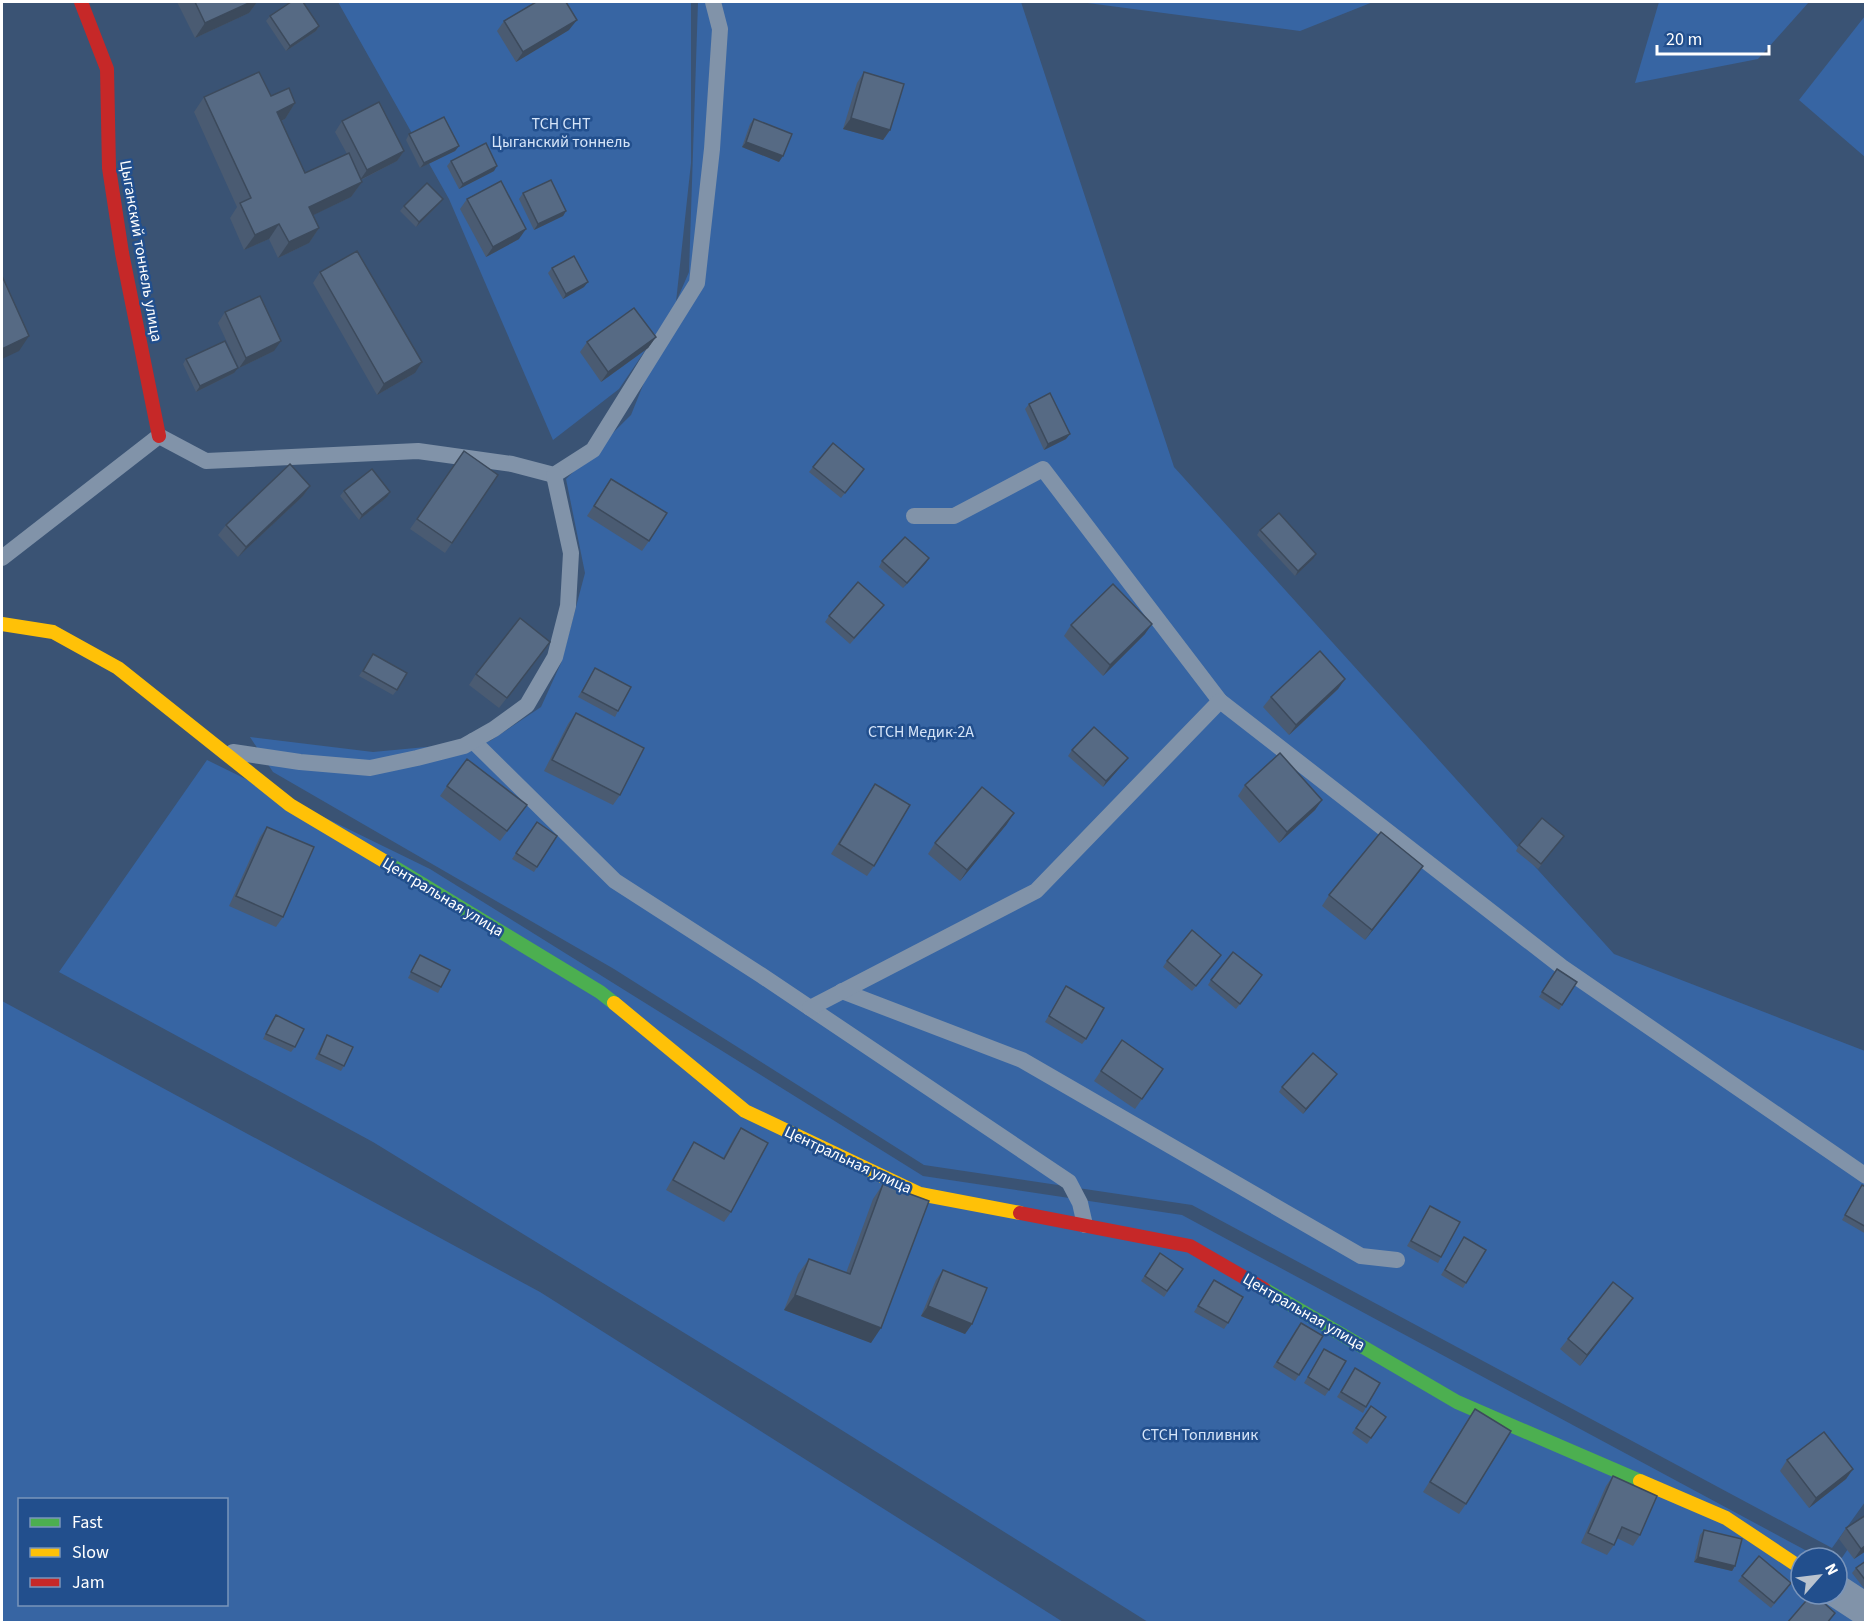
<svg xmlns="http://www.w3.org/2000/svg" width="1867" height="1624" font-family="'Source Sans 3',sans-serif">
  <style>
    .green { fill: #3765a3; fill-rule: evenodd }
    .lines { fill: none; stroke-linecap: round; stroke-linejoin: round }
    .lane { stroke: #8193a9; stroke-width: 16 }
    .street { stroke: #8193a9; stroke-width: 33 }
    .fast { stroke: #4caf50; stroke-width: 14 }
    .slow { stroke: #ffc107; stroke-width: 14 }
    .jam { stroke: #c62828; stroke-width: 14 }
    .wall { fill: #4a5b72 }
    .shaded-wall { fill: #3c4a5c }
    .building { fill: #566a84; stroke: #3c4a5c; stroke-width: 1.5 }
    .labels { text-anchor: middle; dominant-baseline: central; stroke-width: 5; stroke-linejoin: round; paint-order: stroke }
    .park-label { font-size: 16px; fill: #d6e5f9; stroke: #224f8d }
    .street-label { font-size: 16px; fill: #fff; stroke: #224f8d }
  </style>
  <rect width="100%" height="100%" fill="#3a5374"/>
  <g class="green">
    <polygon points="338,2 691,2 691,163 676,302 689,272 698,2 1021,2 1174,467 1614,954 1865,1051 1865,1502 1832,1548 1192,1205 924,1165 614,969 273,772 250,737 373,752 490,741 541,707 561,663 585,573 566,479 631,415 674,308 619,389 553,440 449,199"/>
    <polygon points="1080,2 1373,2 1300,31"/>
    <polygon points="1659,2 1809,2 1758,59 1635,83"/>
    <polygon points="1865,16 1865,157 1799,100"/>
    <polygon points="207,760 430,869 923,1176 1182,1215 1820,1558 1801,1558 1801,1594 1837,1594 1837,1565 1865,1524 1865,1622 1148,1622 792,1399 373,1142 59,972"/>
    <path d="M2,1001L540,1292L1063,1622H2ZM20,1500H226V1604H20Z"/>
  </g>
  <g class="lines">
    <g class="lane">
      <polyline points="914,516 954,516 1043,469 1220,701"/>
      <polyline points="2,558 159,436 206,461 418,451 512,464 554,475 593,450 697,283 712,149 720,29 713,2"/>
      <polyline points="473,741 615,881 761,975 1069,1182 1080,1203 1085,1225"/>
      <polyline points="233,752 300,762 370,768 417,758 464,746 494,729 527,705 555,657 568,606 571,553 554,475"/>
      <polyline points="842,991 1022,1060 1361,1256 1397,1260"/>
      <polyline points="810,1008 1036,891 1220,701 1562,967 1866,1176"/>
    </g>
    <polyline class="street" points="1837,1591 1866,1610"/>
    <g class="fast">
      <polyline points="389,864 600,992 614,1003"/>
      <polyline points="1264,1289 1457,1402 1640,1481"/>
    </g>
    <g class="slow">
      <polyline points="2,624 53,632 118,668 290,805 389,864"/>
      <polyline points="614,1003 745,1111 920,1194 1020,1213"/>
      <polyline points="1640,1481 1726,1518 1801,1568"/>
    </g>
    <g class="jam">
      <polyline points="81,2 107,69 109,168 122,253 159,436"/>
      <polyline points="1020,1213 1190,1246 1264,1289"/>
    </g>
  </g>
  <g class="wall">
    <polygon points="177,2 257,2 249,13 195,38"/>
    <polygon points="270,16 319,26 316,31 286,51 266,21"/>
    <polygon points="504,21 569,30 516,62 497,31"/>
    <polygon points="864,72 890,130 883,140 843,129 857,83"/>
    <polygon points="271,96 295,103 285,119 281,121 305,173 347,154 335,132 342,121 404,151 397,161 361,180 362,182 351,197 313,215 319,228 309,243 278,258 269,239 244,250 230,218 237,207 194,112 204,97"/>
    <polygon points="754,119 779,162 742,147 750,124"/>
    <polygon points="409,134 459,146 455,151 420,168 406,140"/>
    <polygon points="451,161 494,171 459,189 447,166"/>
    <polygon points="523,193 566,211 563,216 534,230 519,199"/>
    <polygon points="443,199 439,204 416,227 400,211 404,206"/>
    <polygon points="467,199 519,239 486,257 460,209"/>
    <polygon points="552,268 584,287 563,299 548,273"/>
    <polygon points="320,272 415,373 377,395 313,283"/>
    <polygon points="225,312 274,351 239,368 218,323"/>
    <polygon points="656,337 648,348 601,382 580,352 587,342"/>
    <polygon points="186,359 234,373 196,392 183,364"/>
    <polygon points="1029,404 1066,439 1044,450 1025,409"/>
    <polygon points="464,451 498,475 445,553 410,529"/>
    <polygon points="813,467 860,474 841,498 809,472"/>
    <polygon points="611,479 649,541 642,551 587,516"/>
    <polygon points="310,486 303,496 238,557 218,535 226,525"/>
    <polygon points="344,491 390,492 387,497 359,520 340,496"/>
    <polygon points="1260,530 1313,559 1295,576 1257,535"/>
    <polygon points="929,558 903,588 879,567 882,561"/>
    <polygon points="880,610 850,644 825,622 829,616"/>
    <polygon points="1071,625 1145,634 1103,676 1064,636"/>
    <polygon points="542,652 499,708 469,685 476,674"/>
    <polygon points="373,654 397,690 393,695 359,676"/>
    <polygon points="595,668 618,711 615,717 578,697"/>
    <polygon points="1345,679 1338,689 1289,735 1263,707 1271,697"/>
    <polygon points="576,713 620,795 613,805 544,771 568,724"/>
    <polygon points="1072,750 1124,763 1103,787 1068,756"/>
    <polygon points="875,784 874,866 867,876 831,854"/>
    <polygon points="1245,785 1322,800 1315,810 1279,843 1238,796"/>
    <polygon points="447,786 527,805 500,841 440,796"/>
    <polygon points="537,822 557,836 534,872 512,859"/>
    <polygon points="1007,824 960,881 928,854 935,843"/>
    <polygon points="267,827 283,917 276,927 229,906 260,837"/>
    <polygon points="1564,836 1538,869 1516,851 1519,845"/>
    <polygon points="1423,866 1365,940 1322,906 1329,895"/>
    <polygon points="420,955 441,987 438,993 408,978"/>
    <polygon points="1217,960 1192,991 1163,967 1167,961"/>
    <polygon points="1557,969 1577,982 1559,1010 1539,997"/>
    <polygon points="1262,975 1236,1009 1208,985 1211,980"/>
    <polygon points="1066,986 1086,1039 1082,1044 1045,1022"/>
    <polygon points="276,1015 295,1047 291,1052 263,1039 272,1020"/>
    <polygon points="327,1035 344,1066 341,1071 315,1059 324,1040"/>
    <polygon points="1122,1040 1163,1069 1135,1109 1094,1081"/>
    <polygon points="1337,1074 1303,1114 1279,1092 1282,1087"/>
    <polygon points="741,1128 731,1212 724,1222 666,1190 687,1153 694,1142 723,1158 734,1138"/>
    <polygon points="883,1184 871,1343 784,1310 798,1274 809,1259 846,1273 873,1199"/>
    <polygon points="1862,1185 1866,1187 1866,1234 1842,1220"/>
    <polygon points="1430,1206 1441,1257 1438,1263 1407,1246"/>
    <polygon points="1464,1237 1466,1283 1463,1288 1441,1275"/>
    <polygon points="1160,1253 1183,1269 1164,1297 1141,1281"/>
    <polygon points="943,1270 972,1324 965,1334 921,1316 936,1280"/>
    <polygon points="1214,1280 1228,1323 1224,1329 1194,1312"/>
    <polygon points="1633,1298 1580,1366 1560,1349 1568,1339"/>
    <polygon points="1297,1328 1299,1375 1295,1381 1273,1367"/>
    <polygon points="1324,1349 1329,1390 1325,1396 1304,1383"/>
    <polygon points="1355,1368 1366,1407 1363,1413 1337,1397"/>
    <polygon points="1371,1406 1386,1417 1367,1444 1352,1433"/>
    <polygon points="1475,1409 1466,1504 1459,1514 1423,1492"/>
    <polygon points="1787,1460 1853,1469 1846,1479 1809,1508 1780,1471"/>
    <polygon points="1613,1476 1640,1535 1633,1546 1617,1538 1614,1545 1607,1555 1581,1543 1606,1486"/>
    <polygon points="1866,1515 1866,1551 1854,1559 1839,1539 1846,1528"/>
    <polygon points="1704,1530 1735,1566 1732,1571 1694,1562 1700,1535"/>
    <polygon points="1866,1561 1866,1591 1852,1573 1856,1568"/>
    <polygon points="1742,1576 1788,1588 1771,1608 1738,1581"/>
  </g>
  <g class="shaded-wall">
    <polygon points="251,2 257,2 249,13 195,38 205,23"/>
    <polygon points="577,20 569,30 516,62 523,52"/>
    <polygon points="319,26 316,31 286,51 290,46"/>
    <polygon points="295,103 285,119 266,127 277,112"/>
    <polygon points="851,118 890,130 883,140 843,129"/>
    <polygon points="746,142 783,156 779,162 742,147"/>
    <polygon points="459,146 455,151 420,168 424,163"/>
    <polygon points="404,151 397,161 360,180 367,170"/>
    <polygon points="497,166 494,171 459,189 463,184"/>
    <polygon points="362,182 351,197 299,222 309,207"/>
    <polygon points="443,199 439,204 416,227 419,222"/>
    <polygon points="566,211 563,216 534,230 538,224"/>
    <polygon points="279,224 269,239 244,250 255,235"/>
    <polygon points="319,228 309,243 278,258 289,242"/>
    <polygon points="526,229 519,239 486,257 493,247"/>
    <polygon points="588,282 584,287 563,299 566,294"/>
    <polygon points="29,336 19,351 2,359 2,349"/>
    <polygon points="656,337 648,348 601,382 608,372"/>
    <polygon points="281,341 274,351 239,368 246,358"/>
    <polygon points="422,362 415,373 377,395 384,384"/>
    <polygon points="238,368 234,373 196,392 200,386"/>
    <polygon points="1070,434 1066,439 1044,450 1048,444"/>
    <polygon points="310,486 303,496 238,557 246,547"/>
    <polygon points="390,492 387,497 359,520 362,515"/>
    <polygon points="1316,554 1313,559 1295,576 1298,571"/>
    <polygon points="929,558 926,563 903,588 907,583"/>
    <polygon points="1152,624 1145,634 1103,676 1110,665"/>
    <polygon points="1345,679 1338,689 1289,735 1296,725"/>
    <polygon points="1128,758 1124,763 1103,787 1106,781"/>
    <polygon points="1322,800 1315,810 1279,843 1287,832"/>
    <polygon points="1014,813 1007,824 960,881 967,870"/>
    <polygon points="1423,866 1416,876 1365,940 1372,930"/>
    <polygon points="1337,1074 1333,1079 1303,1114 1306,1109"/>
    <polygon points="795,1295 881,1328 871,1343 784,1310"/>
    <polygon points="1633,1298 1625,1308 1580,1366 1587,1355"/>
    <polygon points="928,1306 972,1324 965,1334 921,1316"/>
    <polygon points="1853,1469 1846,1479 1809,1508 1816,1498"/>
    <polygon points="1866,1545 1866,1551 1854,1559 1861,1549"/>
    <polygon points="1698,1557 1735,1566 1732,1571 1694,1562"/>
  </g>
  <g class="building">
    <polygon points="195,2 251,2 205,23"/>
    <polygon points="291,2 303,2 319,26 290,46 270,16"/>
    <polygon points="536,2 566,2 577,20 523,52 504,21"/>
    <polygon points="259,72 271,96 289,88 295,103 277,112 305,173 349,153 362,182 309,207 319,228 289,242 279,224 255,235 240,203 251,198 204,97"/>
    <polygon points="864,72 904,84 890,130 851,118"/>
    <polygon points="379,102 404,151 367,170 342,121"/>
    <polygon points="444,117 459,146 424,163 409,134"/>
    <polygon points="754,119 792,134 783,156 746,142"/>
    <polygon points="486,143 497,166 463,184 451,161"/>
    <polygon points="551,180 566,211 538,224 523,193"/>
    <polygon points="501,181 526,229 493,247 467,199"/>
    <polygon points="427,183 443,199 419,222 404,206"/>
    <polygon points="357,251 422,362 384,384 320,272"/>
    <polygon points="574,256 588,282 566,294 552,268"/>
    <polygon points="2,276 29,336 2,349"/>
    <polygon points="260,296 281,341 246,358 225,312"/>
    <polygon points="634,308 656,337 608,372 587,342"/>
    <polygon points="225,341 238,368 200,386 186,359"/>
    <polygon points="1050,393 1070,434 1048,444 1029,404"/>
    <polygon points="833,443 864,469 845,493 813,467"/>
    <polygon points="464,451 498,475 452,543 417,519"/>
    <polygon points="290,464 310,486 246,547 226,525"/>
    <polygon points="372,469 390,492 362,515 344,491"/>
    <polygon points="611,479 667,513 649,541 594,506"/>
    <polygon points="1279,513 1316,554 1298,571 1260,530"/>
    <polygon points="905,537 929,558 907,583 882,561"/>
    <polygon points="858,582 884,605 854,638 829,616"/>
    <polygon points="1113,584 1152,624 1110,665 1071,625"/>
    <polygon points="520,618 550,642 507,698 476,674"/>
    <polygon points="1320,651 1345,679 1296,725 1271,697"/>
    <polygon points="373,654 407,673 397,690 363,671"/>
    <polygon points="595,668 631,687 618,711 582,692"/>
    <polygon points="576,713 644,748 620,795 552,760"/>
    <polygon points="1094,727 1128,758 1106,781 1072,750"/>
    <polygon points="1280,753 1322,800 1287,832 1245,785"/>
    <polygon points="467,759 527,805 507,831 447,786"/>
    <polygon points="875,784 910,805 874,866 839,844"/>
    <polygon points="982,787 1014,813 967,870 935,843"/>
    <polygon points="1542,818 1564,836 1541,864 1519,845"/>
    <polygon points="537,822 557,836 537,867 516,853"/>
    <polygon points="267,827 314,847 283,917 236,896"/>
    <polygon points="1381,832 1423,866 1372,930 1329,895"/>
    <polygon points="1192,930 1221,955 1196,986 1167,961"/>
    <polygon points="1233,952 1262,975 1240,1004 1211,980"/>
    <polygon points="420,955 450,970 441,987 411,972"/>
    <polygon points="1557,969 1577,982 1562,1005 1542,992"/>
    <polygon points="1066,986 1104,1008 1086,1039 1049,1016"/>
    <polygon points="276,1015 304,1029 295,1047 266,1034"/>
    <polygon points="327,1035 353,1047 344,1066 319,1054"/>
    <polygon points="1122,1040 1163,1069 1142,1099 1101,1071"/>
    <polygon points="1313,1053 1337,1074 1306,1109 1282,1087"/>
    <polygon points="741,1128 768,1143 731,1212 673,1180 694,1142 724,1159"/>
    <polygon points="883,1184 929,1201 881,1328 795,1295 809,1259 850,1274"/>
    <polygon points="1862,1185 1866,1187 1866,1227 1845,1215"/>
    <polygon points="1430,1206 1460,1222 1441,1257 1411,1241"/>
    <polygon points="1464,1237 1486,1250 1466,1283 1445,1270"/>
    <polygon points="1160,1253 1183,1269 1167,1291 1145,1276"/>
    <polygon points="943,1270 987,1288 972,1324 928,1306"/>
    <polygon points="1214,1280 1243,1297 1228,1323 1198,1306"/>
    <polygon points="1613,1282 1633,1298 1587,1355 1568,1339"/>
    <polygon points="1301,1323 1323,1336 1299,1375 1277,1362"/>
    <polygon points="1324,1349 1346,1361 1329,1390 1308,1377"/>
    <polygon points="1355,1368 1380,1383 1366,1407 1341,1392"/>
    <polygon points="1371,1406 1386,1417 1371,1438 1356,1428"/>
    <polygon points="1475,1409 1511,1431 1466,1504 1430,1482"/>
    <polygon points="1824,1432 1853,1469 1816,1498 1787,1460"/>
    <polygon points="1613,1476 1657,1496 1640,1535 1622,1527 1614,1545 1588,1533"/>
    <polygon points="1866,1515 1866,1545 1861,1549 1846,1528"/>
    <polygon points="1704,1530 1742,1539 1735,1566 1698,1557"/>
    <polygon points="1759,1556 1791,1583 1774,1603 1742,1576"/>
    <polygon points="1866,1561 1866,1581 1856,1568"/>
    <polygon points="1812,1594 1814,1594 1835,1613 1827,1623 1787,1623"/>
  </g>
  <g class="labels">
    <g class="park-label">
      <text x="561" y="124">ТСН СНТ<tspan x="561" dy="18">Цыганский тоннель</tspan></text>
      <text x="921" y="732">СТСН Медик-2А</text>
      <text x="1200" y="1435">СТСН Топливник</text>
    </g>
    <g class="street-label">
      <text transform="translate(141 251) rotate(80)">Цыганский тоннель улица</text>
      <text transform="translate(443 897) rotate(31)">Центральная улица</text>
      <text transform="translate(848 1160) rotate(25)">Центральная улица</text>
      <text transform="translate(1304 1312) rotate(30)">Центральная улица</text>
    </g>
  </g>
  <rect width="1867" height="1624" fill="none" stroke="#ffffff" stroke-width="6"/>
  <rect x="18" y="1498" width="210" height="108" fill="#224f8d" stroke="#7a95bb" stroke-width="1.5"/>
  <rect x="30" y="1518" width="30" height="9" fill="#4caf50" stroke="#7a95bb" stroke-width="1.5"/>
  <text x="72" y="1528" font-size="18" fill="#ffffff">Fast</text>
  <rect x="30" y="1548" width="30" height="9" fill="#ffc107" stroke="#7a95bb" stroke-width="1.5"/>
  <text x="72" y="1558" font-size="18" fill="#ffffff">Slow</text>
  <rect x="30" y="1578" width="30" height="9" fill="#c62828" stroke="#7a95bb" stroke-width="1.5"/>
  <text x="72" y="1588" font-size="18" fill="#ffffff">Jam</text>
  <g transform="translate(1819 1576) rotate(62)"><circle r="28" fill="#224f8d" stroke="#7a95bb" stroke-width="1.5"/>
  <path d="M0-4.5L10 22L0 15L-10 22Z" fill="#bac3ce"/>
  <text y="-9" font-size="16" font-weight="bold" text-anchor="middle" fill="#ffffff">N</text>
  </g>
  <path d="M1657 45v9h112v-9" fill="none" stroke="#ffffff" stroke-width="3"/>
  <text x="1666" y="45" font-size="18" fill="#ffffff" stroke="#224f8d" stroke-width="4.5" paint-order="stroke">20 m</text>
</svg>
